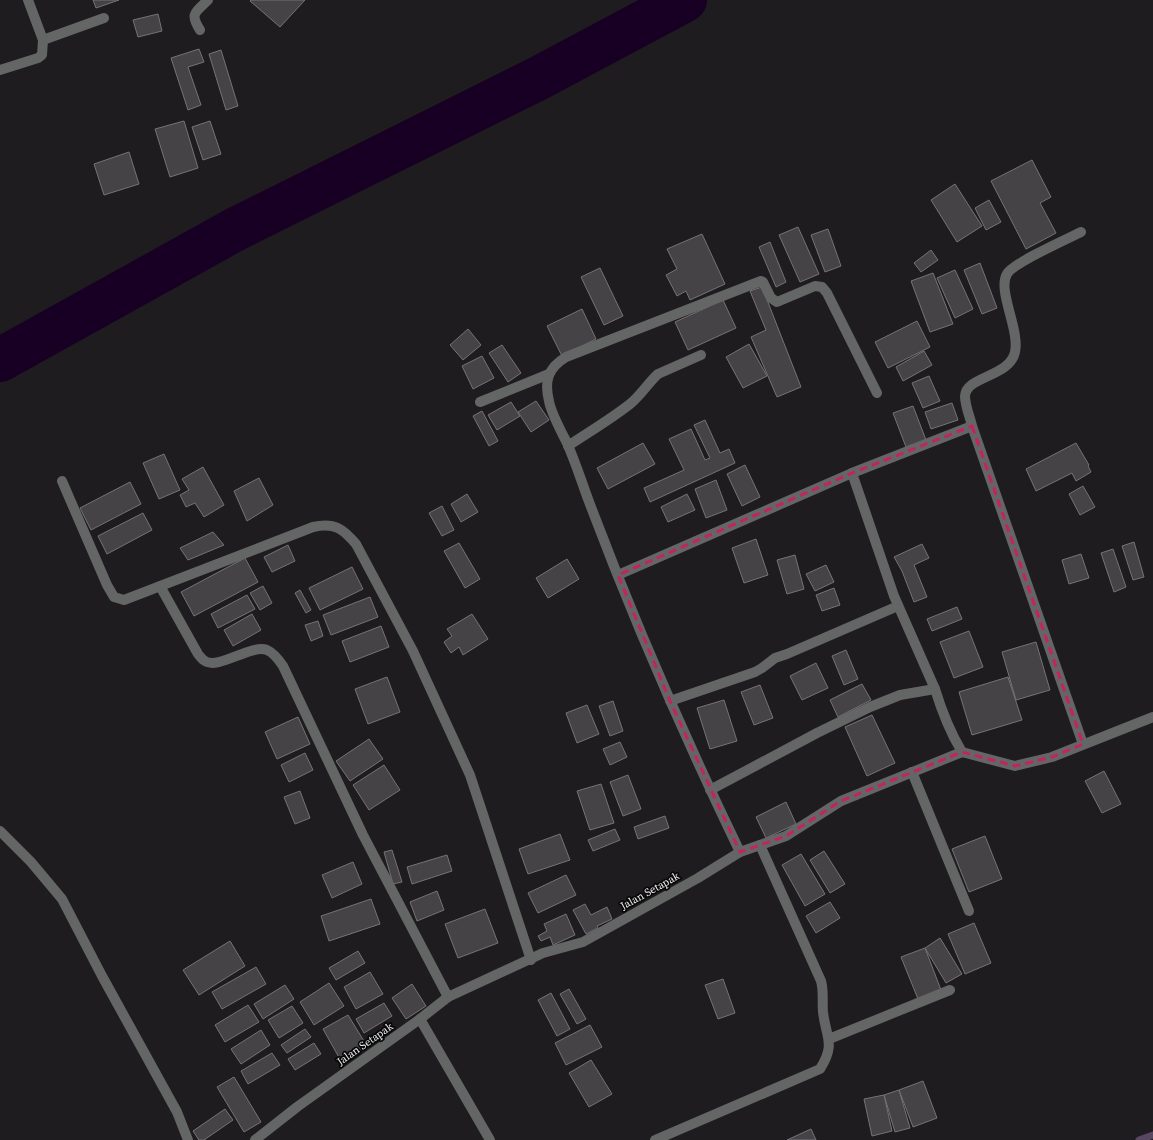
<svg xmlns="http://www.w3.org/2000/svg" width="1153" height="1140" font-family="'Source Serif 4',serif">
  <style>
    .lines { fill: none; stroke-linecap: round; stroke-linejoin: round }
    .stream { stroke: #584760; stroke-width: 7 }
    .river { stroke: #170023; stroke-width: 44 }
    .building { fill: #454346; stroke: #757376 }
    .minor { stroke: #646666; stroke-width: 10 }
    .marked { fill: none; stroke: #c42362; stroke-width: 3; stroke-dasharray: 8 5; stroke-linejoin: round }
    .labels { text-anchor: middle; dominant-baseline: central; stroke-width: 3.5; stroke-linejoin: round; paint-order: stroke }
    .street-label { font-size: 11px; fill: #eeedef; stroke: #070708 }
  </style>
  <rect width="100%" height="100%" fill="#1e1c1f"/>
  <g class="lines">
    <polyline class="stream" points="1139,1140 1153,1135"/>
    <polyline class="river" points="0,360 234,230 539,78 685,0"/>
  </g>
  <g class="building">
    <polygon points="93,0 119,0 96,8"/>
    <polygon points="251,0 305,0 280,27 250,1"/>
    <polygon points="158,14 162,31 138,37 133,20"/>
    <polygon points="199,49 204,62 188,67 201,105 188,110 171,58"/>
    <polygon points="221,50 238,106 226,110 209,54"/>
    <polygon points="184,121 198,168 170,177 155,129"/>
    <polygon points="210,121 221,154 203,160 192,127"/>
    <polygon points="129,152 139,184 104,195 94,164"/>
    <polygon points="1032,160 1051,197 1040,203 1056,233 1026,249 991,181"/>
    <polygon points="955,184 982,226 957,242 931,200"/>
    <polygon points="989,200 1001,222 986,230 975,208"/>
    <polygon points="798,227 819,274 800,282 779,235"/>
    <polygon points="828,229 841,266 825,272 811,235"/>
    <polygon points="702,234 725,284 690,300 686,291 677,296 666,275 677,269 667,249"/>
    <polygon points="770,242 786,282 776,287 759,247"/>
    <polygon points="931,250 938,260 921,272 914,263"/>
    <polygon points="980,263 997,308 982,314 964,270"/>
    <polygon points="600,268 623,316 604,325 581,277"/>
    <polygon points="955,270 973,309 955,318 937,278"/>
    <polygon points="933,273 953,324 930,332 911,281"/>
    <polygon points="762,287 801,387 777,397 751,337 766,330 750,291"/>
    <polygon points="723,300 736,328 688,350 675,322"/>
    <polygon points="582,309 596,339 562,356 547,326"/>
    <polygon points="917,321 930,347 888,368 875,342"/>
    <polygon points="468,329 481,345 463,360 450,345"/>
    <polygon points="749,344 767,376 743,388 726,357"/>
    <polygon points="502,345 521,373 508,382 489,353"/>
    <polygon points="924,351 932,365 903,381 896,367"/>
    <polygon points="482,356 494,378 473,389 462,366"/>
    <polygon points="929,376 940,401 923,408 912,383"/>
    <polygon points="536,401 549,420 531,432 518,412"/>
    <polygon points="511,402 520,416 497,430 488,415"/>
    <polygon points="952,403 958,420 931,429 925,412"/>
    <polygon points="913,406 926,440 906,447 893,413"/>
    <polygon points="482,411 498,441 489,446 473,416"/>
    <polygon points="705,420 720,453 729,449 735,463 650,502 644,488 684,470 669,439 691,429 705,460 710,458 694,425"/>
    <polygon points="643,443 655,464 608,489 597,468"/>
    <polygon points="1076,443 1089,465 1088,466 1091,472 1076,481 1072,473 1036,491 1026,469"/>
    <polygon points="164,454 180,490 159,499 143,463"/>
    <polygon points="745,465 760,497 742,506 727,474"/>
    <polygon points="203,467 224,505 204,517 195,503 186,507 180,495 189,490 182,479"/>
    <polygon points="259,478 273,505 247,521 234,491"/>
    <polygon points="716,480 727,510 706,518 695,489"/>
    <polygon points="130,482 141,504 91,530 80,508"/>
    <polygon points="1083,486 1095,507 1080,515 1069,494"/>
    <polygon points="467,494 478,512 461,522 451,504"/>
    <polygon points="687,494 695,510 668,522 661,507"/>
    <polygon points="442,506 454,530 442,536 429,513"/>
    <polygon points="143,513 152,530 107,554 98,536"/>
    <polygon points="213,532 224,545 188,560 180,548"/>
    <polygon points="756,539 768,575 744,583 732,548"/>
    <polygon points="1134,542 1144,577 1133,580 1122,546"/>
    <polygon points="459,543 480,579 465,588 444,551"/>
    <polygon points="922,544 929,558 914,565 927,597 914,602 902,571 894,557"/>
    <polygon points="288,545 295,561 272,572 264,557"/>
    <polygon points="1113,549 1126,587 1114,592 1101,553"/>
    <polygon points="1081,554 1089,578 1069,584 1062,560"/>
    <polygon points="795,555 804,589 787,594 777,560"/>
    <polygon points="245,558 258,582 194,616 181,592"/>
    <polygon points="567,559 579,579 548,598 536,578"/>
    <polygon points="826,565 834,582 815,591 806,574"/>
    <polygon points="352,567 363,589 320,610 309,588"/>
    <polygon points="263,586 272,603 260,610 250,593"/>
    <polygon points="834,588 840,605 822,611 816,595"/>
    <polygon points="300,590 311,610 306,613 295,593"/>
    <polygon points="247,595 255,609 218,628 211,614"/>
    <polygon points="370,597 378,617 331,635 323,615"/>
    <polygon points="957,607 962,619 932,631 927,619"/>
    <polygon points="252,614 261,630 233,646 224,630"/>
    <polygon points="472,614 488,639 463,655 459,647 451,653 444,642 452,636 447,629"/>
    <polygon points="318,621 323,636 311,641 305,625"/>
    <polygon points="381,626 389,647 350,662 342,641"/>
    <polygon points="969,631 983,667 954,678 940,642"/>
    <polygon points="1036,642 1050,690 1016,700 1002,652"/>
    <polygon points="846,650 858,679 844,685 832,656"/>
    <polygon points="816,663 828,688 802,700 790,676"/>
    <polygon points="387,677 400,712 368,724 355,689"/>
    <polygon points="1008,677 1022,720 972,735 959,692"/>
    <polygon points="862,684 871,700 838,717 830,700"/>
    <polygon points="760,685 773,718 754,725 741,692"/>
    <polygon points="724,700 737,741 710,749 697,708"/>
    <polygon points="613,701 623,731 610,736 599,706"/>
    <polygon points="587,705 599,734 577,743 566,713"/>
    <polygon points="872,715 895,763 867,776 845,727"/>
    <polygon points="298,717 310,744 277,759 265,732"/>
    <polygon points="369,739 383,759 350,781 336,761"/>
    <polygon points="620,742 627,757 610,765 603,749"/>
    <polygon points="305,753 313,770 289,782 281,765"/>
    <polygon points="384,765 400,790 369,810 353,785"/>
    <polygon points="1104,771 1121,804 1102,813 1085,781"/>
    <polygon points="628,775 641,809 623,816 610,782"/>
    <polygon points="601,784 614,823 590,830 577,791"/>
    <polygon points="300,791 310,818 295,824 284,797"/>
    <polygon points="786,802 796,824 766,838 756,817"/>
    <polygon points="665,816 669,828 638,839 634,827"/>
    <polygon points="615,829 620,840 593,851 588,840"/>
    <polygon points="560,834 570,860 528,874 519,849"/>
    <polygon points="985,836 1002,879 969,892 952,849"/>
    <polygon points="392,850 402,882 393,884 384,852"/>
    <polygon points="824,851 845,884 830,893 810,860"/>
    <polygon points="801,854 825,894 805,906 782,865"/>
    <polygon points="447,855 452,871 412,884 407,867"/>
    <polygon points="353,862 362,884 332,898 322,875"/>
    <polygon points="566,875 576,895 538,913 528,893"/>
    <polygon points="437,891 444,910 417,921 410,902"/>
    <polygon points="371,899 380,924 329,941 321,916"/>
    <polygon points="830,902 840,918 816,933 806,916"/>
    <polygon points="585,904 591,915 607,907 612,919 597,926 598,928 586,934 573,910"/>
    <polygon points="485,909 498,943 458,958 445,924"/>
    <polygon points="566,914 575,935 553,945 550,937 541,941 538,936 547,931 544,924"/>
    <polygon points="974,923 991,963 965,974 948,934"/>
    <polygon points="940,938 962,974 946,983 925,948"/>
    <polygon points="230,941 245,966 199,995 183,970"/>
    <polygon points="925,948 941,990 918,999 901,957"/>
    <polygon points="358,951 365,963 336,980 329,968"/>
    <polygon points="256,967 266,984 222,1009 212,992"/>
    <polygon points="370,972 383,994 356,1009 344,987"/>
    <polygon points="723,979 735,1013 718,1019 705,985"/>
    <polygon points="329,983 344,1006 314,1025 300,1002"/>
    <polygon points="412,984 426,1006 406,1019 392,998"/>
    <polygon points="285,985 294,999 263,1019 254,1004"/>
    <polygon points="569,989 586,1019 577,1024 560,994"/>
    <polygon points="551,993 570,1029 557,1036 538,1000"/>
    <polygon points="384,1003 392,1016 364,1033 356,1019"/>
    <polygon points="248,1005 259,1022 225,1042 215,1025"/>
    <polygon points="292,1006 303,1023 279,1038 268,1020"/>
    <polygon points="348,1015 367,1046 341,1061 323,1029"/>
    <polygon points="590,1025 602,1047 566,1065 555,1043"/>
    <polygon points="305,1029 311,1037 287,1053 281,1045"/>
    <polygon points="261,1030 270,1045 241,1064 231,1049"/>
    <polygon points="314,1043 321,1054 295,1070 288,1059"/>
    <polygon points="272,1053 280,1065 248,1084 241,1071"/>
    <polygon points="591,1060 612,1094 589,1107 569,1073"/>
    <polygon points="234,1077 261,1122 244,1132 217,1087"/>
    <polygon points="923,1081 937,1118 913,1127 899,1090"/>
    <polygon points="899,1090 910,1128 895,1132 884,1095"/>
    <polygon points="884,1095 892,1131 872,1136 864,1099"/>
    <polygon points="225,1109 233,1120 204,1140 199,1140 193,1131"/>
    <polygon points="811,1129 816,1140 787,1140"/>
  </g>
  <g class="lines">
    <g class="minor">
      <path d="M200,30C189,13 196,12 208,0"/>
      <polyline points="43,40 104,18"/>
      <polyline points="0,70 38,58 42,55 43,40 28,0"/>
      <polyline points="480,402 549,374"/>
      <path d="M972,426C970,417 965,406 965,396C966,376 1010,377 1015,352C1020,330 997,290 1007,274C1013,263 1067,239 1081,232"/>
      <path d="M568,446C589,432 611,419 630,404C641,395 648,383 658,374L701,355"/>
      <path d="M62,481L107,585L114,597L124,600L313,527C335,522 343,529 356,544L413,651L470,775L531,960"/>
      <polyline points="618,575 852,473"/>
      <path d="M160,586L198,654C200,656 202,660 205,661C218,670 251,644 267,650C274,653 279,660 283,666L363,835L448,997"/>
      <polyline points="935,689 894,596 852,473 972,426 1083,744"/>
      <polyline points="670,701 755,672 762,668 775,658 787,654 898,606"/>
      <polyline points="912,772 969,911"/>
      <path d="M710,790L817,733L870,707L900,695L935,689C942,712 950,732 962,752"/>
      <polyline points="0,831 31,862 62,899 102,976 177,1112 188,1140"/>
      <path d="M740,852C684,736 633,619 588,499C581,480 575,461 567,443C561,431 551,413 549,401C544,381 548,368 566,357L761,281L763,282L771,298L777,302L815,286L822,287L827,293L877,393"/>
      <polyline points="420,1019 490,1140"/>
      <polyline points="829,1039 950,990"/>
      <polyline points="255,1140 297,1107 420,1019 448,997 543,953 583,942 698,878 740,852 786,836 841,801 962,752 1015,766 1052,757 1153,717"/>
      <path d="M655,1140L820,1069C836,1044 826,1038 823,1012C822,1001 824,991 821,981L760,845"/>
    </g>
  </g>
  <path class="marked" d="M972,426L1083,744L1052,757L1015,766L962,752L841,801L786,836L740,852L670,701L618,575L852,473Z"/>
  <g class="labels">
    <g class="street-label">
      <text transform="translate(650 891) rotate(-29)">Jalan Setapak</text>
      <text transform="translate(365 1044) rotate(-35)">Jalan Setapak</text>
    </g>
  </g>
</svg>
